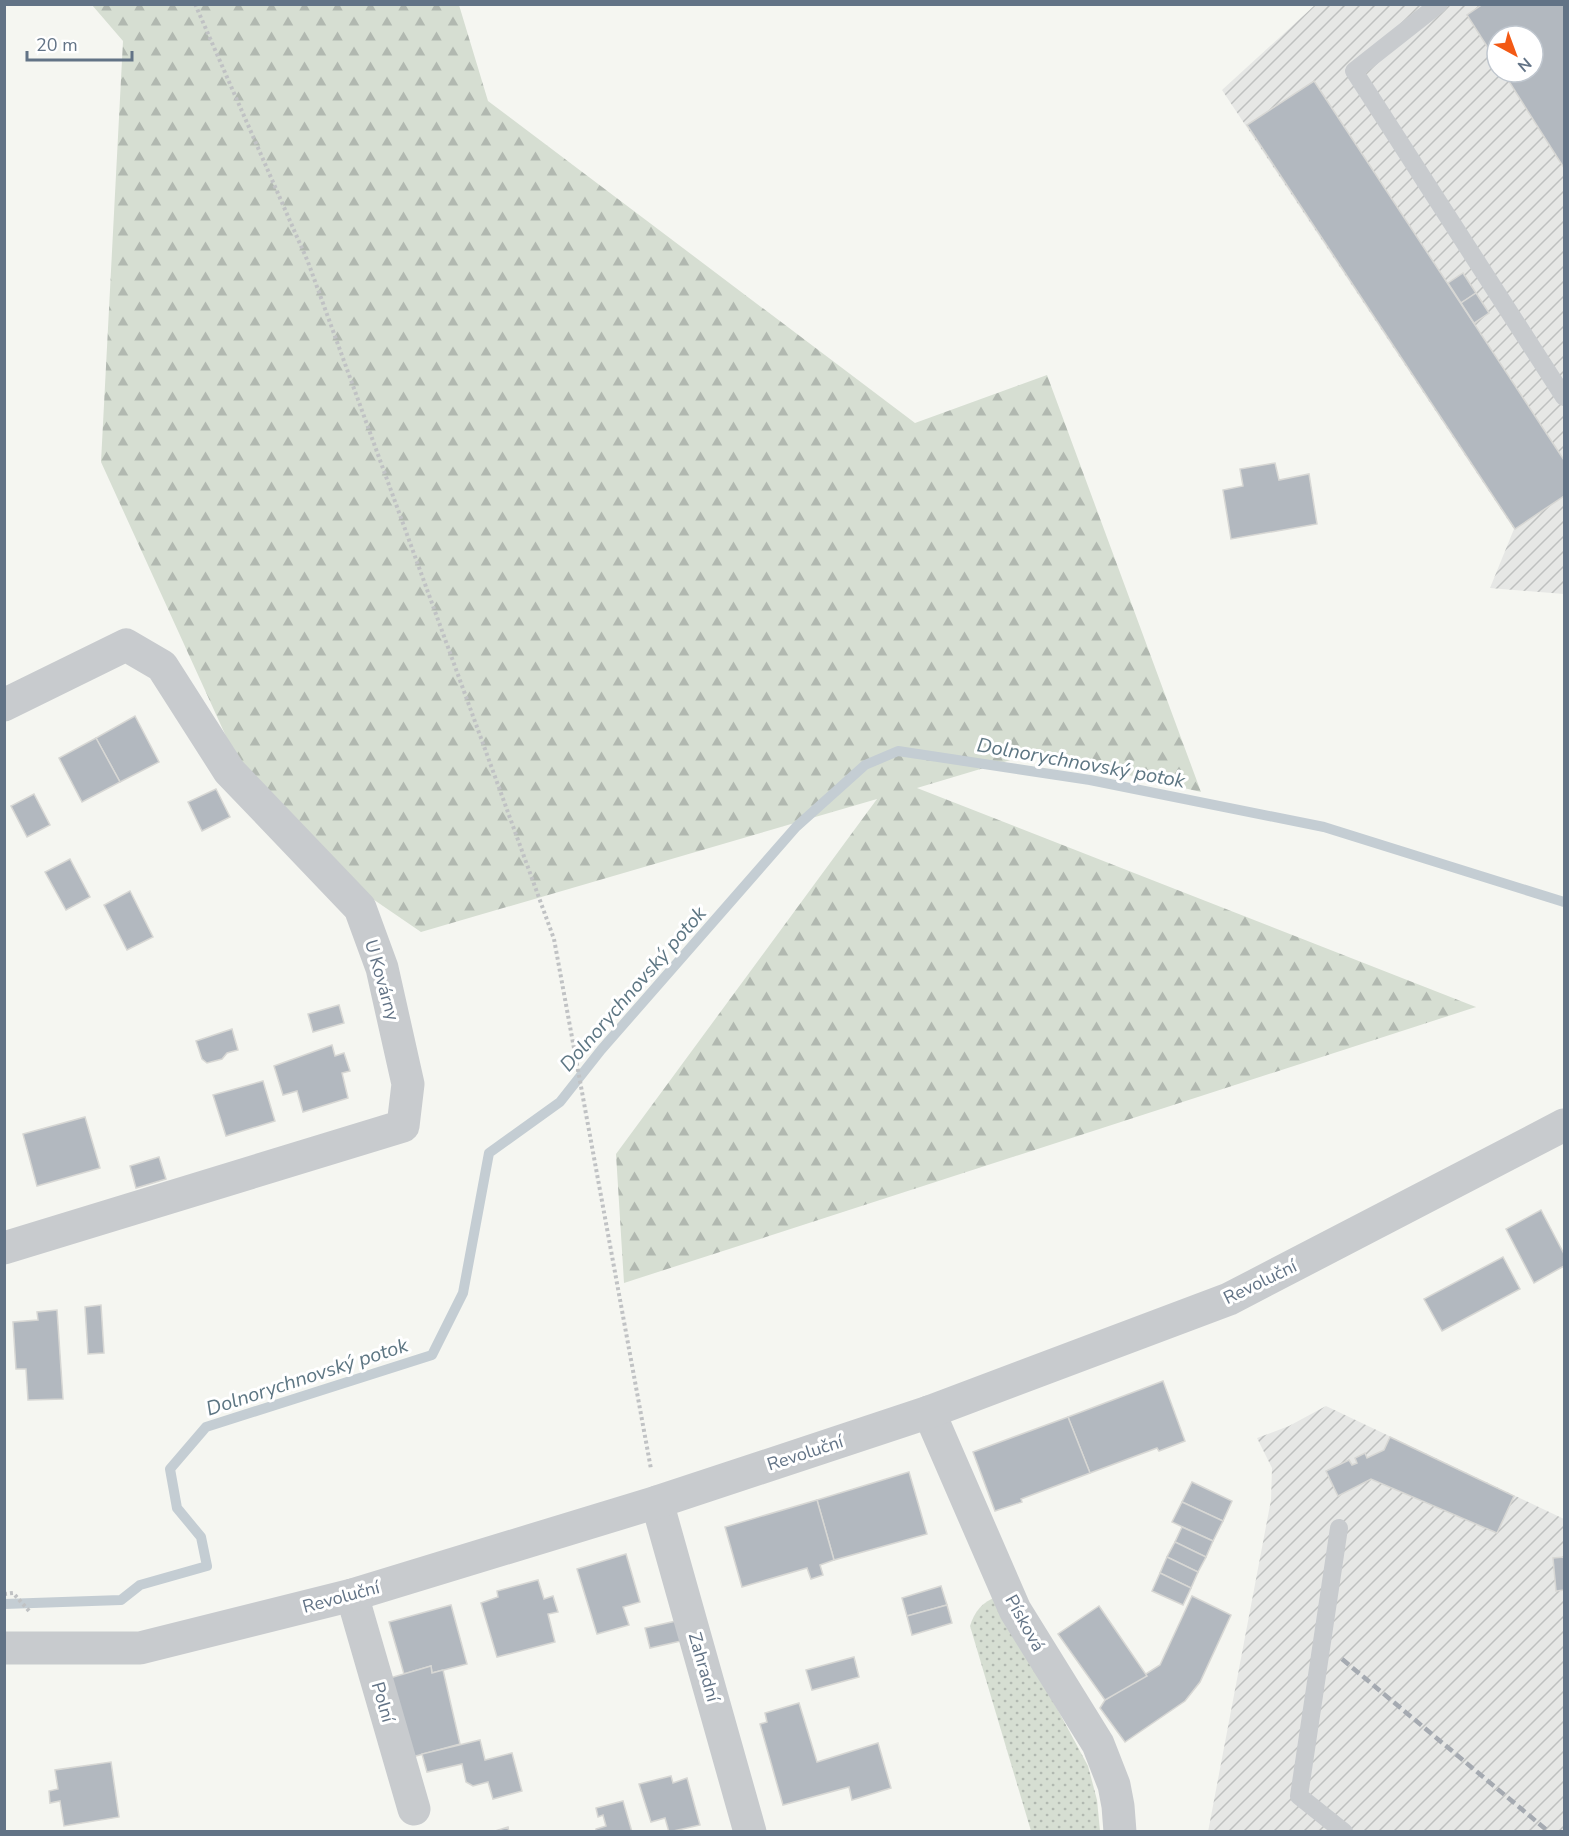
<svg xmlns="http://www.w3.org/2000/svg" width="1569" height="1836" font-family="'Nunito Sans',sans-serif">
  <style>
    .industrial { fill: url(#industrial-furrows); fill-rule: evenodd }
    .grass { fill: url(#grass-dots) }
    .forest { fill: url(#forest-firs) }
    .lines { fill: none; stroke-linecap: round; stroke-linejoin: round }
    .stream { stroke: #c4cdd3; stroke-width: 10 }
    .building { fill: #b2b8bf; stroke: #d7d7d4; stroke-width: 1.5 }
    .path { stroke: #c0c2c4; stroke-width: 4; stroke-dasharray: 3 3; stroke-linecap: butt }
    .service { stroke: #c8cbce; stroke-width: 18 }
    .minor { stroke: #c8cbce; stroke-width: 33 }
    .rail { stroke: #a5aab1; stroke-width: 4.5; stroke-dasharray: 9 4.5; stroke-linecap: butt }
    .labels { text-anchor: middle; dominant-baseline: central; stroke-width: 6; stroke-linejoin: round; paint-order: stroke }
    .street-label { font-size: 18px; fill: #627386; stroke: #fff }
    .water-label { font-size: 20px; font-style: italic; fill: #5d7683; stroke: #fff }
  </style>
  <defs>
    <pattern id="industrial-furrows" width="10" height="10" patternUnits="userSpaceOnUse" patternTransform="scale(1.5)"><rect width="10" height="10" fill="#e6e7e5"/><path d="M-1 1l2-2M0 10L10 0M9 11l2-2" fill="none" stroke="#bec0bf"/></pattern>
    <pattern id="grass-dots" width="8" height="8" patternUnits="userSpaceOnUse" patternTransform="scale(1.5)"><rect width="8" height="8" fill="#d6ded2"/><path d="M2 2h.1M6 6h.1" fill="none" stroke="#b1b8b0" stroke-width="1.8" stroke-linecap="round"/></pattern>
    <pattern id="forest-firs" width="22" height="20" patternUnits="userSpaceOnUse" patternTransform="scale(1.5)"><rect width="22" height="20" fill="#d6ded2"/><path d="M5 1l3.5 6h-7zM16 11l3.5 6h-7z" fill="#b1b8b0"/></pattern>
  </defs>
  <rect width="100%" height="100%" fill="#f5f6f1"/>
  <g class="industrial">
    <path d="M1315,5H1564V594L1490,588L1514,529L1222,90ZM1497,36H1533V72H1497Z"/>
    <polygon points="1326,1406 1564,1519 1564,1831 1208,1832 1271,1500 1272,1468 1257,1438 1289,1426"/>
  </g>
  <path class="grass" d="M997,1597L1088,1766L1097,1800L1100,1831H1031L970,1626C974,1612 983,1601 997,1597Z"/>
  <polygon class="forest" points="92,5 459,5 488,101 915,423 1047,375 1201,792 1034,753 917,788 1476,1007 624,1283 616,1154 877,799 421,932 364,893 240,767 101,462 123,41"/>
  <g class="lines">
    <polyline class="stream" points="4,1604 121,1600 140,1585 207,1566 201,1537 177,1508 170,1469 206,1427 432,1355 463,1293 489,1153 560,1102 601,1050 796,827 865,765 898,751 1090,780 1324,827 1564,902"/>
  </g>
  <g class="building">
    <polygon points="1483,4 1564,4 1564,168 1503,72 1533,72 1533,36 1497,36 1497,62 1467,15"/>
    <polygon points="1314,81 1564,460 1564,496 1515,529 1247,125"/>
    <polygon points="1463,273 1476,293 1461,303 1448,283"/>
    <polygon points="1476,293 1489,313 1474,323 1461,303"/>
    <polygon points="1275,463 1279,480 1309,474 1317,524 1231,539 1223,490 1243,486 1240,469"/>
    <polygon points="135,716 159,762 120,782 96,738"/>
    <polygon points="96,738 120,782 82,802 59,758"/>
    <polygon points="216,789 230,817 202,831 188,802"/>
    <polygon points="34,794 50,825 27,837 11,806"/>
    <polygon points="70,859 90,897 66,910 45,872"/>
    <polygon points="130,891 153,937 127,950 104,905"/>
    <polygon points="339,1005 344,1023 313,1032 308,1014"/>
    <polygon points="232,1029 238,1050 227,1053 222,1059 207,1063 202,1059 196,1041"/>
    <polygon points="332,1045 335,1056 344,1053 350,1071 342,1073 348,1098 303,1112 297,1091 283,1095 274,1066"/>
    <polygon points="263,1081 275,1121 226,1136 213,1095"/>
    <polygon points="85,1117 100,1168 37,1186 23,1134"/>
    <polygon points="159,1157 166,1179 136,1188 130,1166"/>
    <polygon points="1541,1210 1564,1254 1564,1266 1534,1283 1506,1229"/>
    <polygon points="1503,1257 1520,1289 1442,1331 1424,1299"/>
    <polygon points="101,1305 104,1353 88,1354 85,1307"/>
    <polygon points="57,1310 63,1399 28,1400 26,1369 16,1369 13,1322 38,1320 37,1312"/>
    <polygon points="1163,1381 1185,1441 1159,1451 1157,1448 1090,1473 1068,1417"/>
    <polygon points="1068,1417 1090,1473 1021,1499 1022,1502 995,1511 973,1452"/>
    <polygon points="1390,1437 1514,1496 1497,1533 1371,1479 1338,1496 1326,1471 1349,1460 1352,1465 1357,1463 1355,1458 1365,1453 1367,1458 1384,1450"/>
    <polygon points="909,1472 927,1534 834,1560 817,1500"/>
    <polygon points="1192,1482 1232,1501 1223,1521 1182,1502"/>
    <polygon points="817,1500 834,1560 820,1565 823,1575 811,1579 807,1568 742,1587 725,1527"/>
    <polygon points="1182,1502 1223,1521 1213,1541 1172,1522"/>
    <polygon points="1182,1527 1213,1541 1206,1557 1175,1542"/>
    <polygon points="1175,1542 1206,1557 1198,1572 1167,1557"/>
    <polygon points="626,1554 640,1602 623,1607 629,1625 597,1634 577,1569"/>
    <polygon points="1167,1557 1198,1572 1191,1588 1160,1573"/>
    <polygon points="1564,1557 1564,1590 1556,1591 1553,1558"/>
    <polygon points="1160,1573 1191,1588 1183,1605 1152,1591"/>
    <polygon points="538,1580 544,1599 553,1596 558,1612 548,1614 555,1642 497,1657 481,1603 498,1597 497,1591"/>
    <polygon points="941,1586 947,1605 907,1616 902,1598"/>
    <polygon points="1192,1596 1231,1615 1200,1682 1185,1701 1125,1742 1100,1708 1105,1700 1160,1665"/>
    <polygon points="451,1605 467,1664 432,1673 431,1666 404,1674 389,1622"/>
    <polygon points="947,1605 952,1623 912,1635 907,1616"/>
    <polygon points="1099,1606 1147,1676 1105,1700 1058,1634"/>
    <polygon points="676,1621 681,1641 650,1648 645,1628"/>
    <polygon points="854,1657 859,1677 812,1690 806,1670"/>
    <polygon points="431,1666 432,1673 443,1670 460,1744 412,1757 390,1678"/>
    <polygon points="799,1703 817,1762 878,1743 891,1788 852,1800 849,1787 783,1805 760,1724 767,1722 765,1713"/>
    <polygon points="480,1740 485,1760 512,1753 522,1791 493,1799 488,1782 473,1786 466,1782 462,1764 427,1772 422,1754"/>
    <polygon points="111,1762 119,1817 64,1826 60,1801 50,1803 49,1791 58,1789 55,1770"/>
    <polygon points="671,1776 673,1783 687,1778 700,1825 669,1832 665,1818 651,1822 639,1784"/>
    <polygon points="623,1801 632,1832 596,1832 596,1829 606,1826 603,1815 598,1817 596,1808"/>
    <polygon points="508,1827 509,1832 492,1832"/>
  </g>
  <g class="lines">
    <g class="path">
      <polyline points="195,4 308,262 554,939 651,1469"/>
      <polyline points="4,1594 13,1593 31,1613"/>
    </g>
    <g class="service">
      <polyline points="1439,4 1354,71 1564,397"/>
      <polyline points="1339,1528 1299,1796 1344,1832"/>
    </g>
    <g class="minor">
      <polyline points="4,705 126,645 162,666 229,771 360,908 382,968 408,1084 403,1126 4,1248"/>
      <polyline points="929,1412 1015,1610 1098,1744 1114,1785 1118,1806 1120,1832"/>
      <polyline points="657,1502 750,1832"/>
      <polyline points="352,1595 414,1809"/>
      <polyline points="4,1648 140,1648 352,1595 657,1502 929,1412 1229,1299 1564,1125"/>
    </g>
    <polyline class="rail" points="1342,1659 1549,1832"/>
  </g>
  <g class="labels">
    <g class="street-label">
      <text transform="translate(382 980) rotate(74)">U Kovárny</text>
      <text transform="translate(1260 1282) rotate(-26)">Revoluční</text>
      <text transform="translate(805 1453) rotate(-18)">Revoluční</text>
      <text transform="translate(341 1597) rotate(-15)">Revoluční</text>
      <text transform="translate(1025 1623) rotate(61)">Písková</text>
      <text transform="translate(704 1667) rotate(74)">Zahradní</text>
      <text transform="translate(383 1702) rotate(74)">Polní</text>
    </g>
    <g class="water-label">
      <text transform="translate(1081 763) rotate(10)">Dolnorychnovský potok</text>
      <text transform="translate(633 989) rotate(-49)">Dolnorychnovský potok</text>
      <text transform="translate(307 1377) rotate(-18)">Dolnorychnovský potok</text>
    </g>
  </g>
  <rect width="1569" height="1836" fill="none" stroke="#627386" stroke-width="12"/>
  <g transform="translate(1515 54) rotate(139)"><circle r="28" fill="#ffffff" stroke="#c0c7cf" stroke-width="1.5"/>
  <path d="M0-4.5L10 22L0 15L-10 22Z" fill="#f35914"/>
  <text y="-9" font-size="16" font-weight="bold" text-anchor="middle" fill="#627386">N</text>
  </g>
  <path d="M27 51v9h105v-9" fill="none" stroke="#627386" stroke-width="3"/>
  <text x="36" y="51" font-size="18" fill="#627386" stroke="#ffffff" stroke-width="4.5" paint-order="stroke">20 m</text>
</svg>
